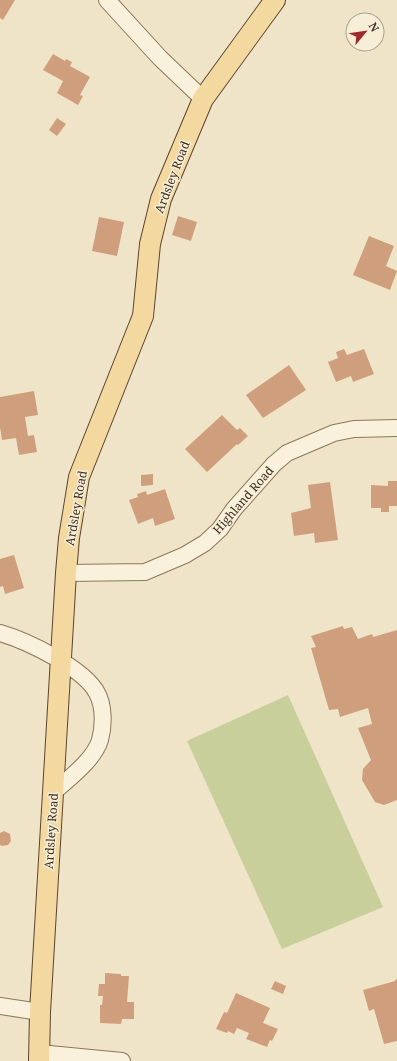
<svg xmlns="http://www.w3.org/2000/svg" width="397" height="1061" font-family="'Noto Serif',serif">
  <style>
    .green { fill: #c9cf9b }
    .building { fill: #cf9f7d }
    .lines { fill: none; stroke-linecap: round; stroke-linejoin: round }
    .minor-casing { stroke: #8d765c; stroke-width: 18 }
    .major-casing { stroke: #5b4430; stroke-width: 22 }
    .minor { stroke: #faf1dc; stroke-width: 16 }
    .major { stroke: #f3d9a0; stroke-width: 20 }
    .labels { text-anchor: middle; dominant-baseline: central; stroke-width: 3; stroke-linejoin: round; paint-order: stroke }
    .street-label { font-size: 12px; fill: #3d2e20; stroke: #f7eed8 }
  </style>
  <rect width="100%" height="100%" fill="#f0e4c8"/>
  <polygon class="green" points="288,695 383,907 282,949 187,741"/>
  <g class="building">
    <polygon points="0,0 15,0 3,20 0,18"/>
    <polygon points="53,54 65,61 66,59 72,62 70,66 90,77 80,95 83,96 78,105 57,93 63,81 43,70"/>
    <polygon points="57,118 66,124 57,136 49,130"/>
    <polygon points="178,216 197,222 191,241 172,235"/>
    <polygon points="99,217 124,222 117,256 92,251"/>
    <polygon points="369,236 394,246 386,266 397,271 390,290 353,275"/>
    <polygon points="344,349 347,355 364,349 374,374 353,382 351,376 336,382 328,362 338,358 336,352"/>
    <polygon points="289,365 306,390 263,418 246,395"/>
    <polygon points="34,391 38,415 25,417 28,436 34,435 37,452 19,455 16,438 2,440 0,427 0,397"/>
    <polygon points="222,415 237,430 240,428 248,436 238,445 237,444 207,472 185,449"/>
    <polygon points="153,474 153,485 141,486 141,475"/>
    <polygon points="388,481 397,481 397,506 389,506 389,512 381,512 381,508 371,508 371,485 388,486"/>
    <polygon points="330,482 338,540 315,543 314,533 294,536 291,513 311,508 308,485"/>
    <polygon points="165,489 175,519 155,526 153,518 138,524 129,500 138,497 137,494 146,491 147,495"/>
    <polygon points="14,555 24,588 5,594 3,586 0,587 0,559"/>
    <polygon points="343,626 344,629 352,627 358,639 372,634 373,637 397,630 397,800 384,805 375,802 362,780 363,769 371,760 358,728 372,724 368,708 340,717 338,709 329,710 311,648 316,647 311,636"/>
    <polygon points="4,831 10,834 11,841 8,845 2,846 0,845 0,833"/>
    <polygon points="105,973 121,974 121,976 129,976 127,1002 134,1002 134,1019 122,1019 121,1024 100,1023 100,1005 102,1005 103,996 98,996 99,984 105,984"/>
    <polygon points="397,979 397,1041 384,1044 374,1009 369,1011 363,990 395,981 395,980"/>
    <polygon points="275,981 286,986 283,994 271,989"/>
    <polygon points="236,993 270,1008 263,1023 278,1029 272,1041 270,1040 267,1047 246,1039 249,1033 237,1028 234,1034 228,1031 227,1033 216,1029 224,1012 227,1013"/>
  </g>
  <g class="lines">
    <defs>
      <g id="minor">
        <polyline points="107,0 160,58 203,99"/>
        <polyline points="66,573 145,572 185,555 205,543 220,529 234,509 274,464 287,453 334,433 354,429 397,428"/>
        <path d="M0,633C27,641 84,668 97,693C104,706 104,725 100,740C94,760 69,778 54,792"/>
        <polyline points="0,1006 40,1012"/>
        <polyline points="39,1053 122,1061"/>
      </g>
      <polyline id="major" points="39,1061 40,1012 66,573 69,538 79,477 143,316 150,244 161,199 203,99 275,0"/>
    </defs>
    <use href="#minor" class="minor-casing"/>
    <use href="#major" class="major-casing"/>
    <use href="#minor" class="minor"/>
    <use href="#major" class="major"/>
  </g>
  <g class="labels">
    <g class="street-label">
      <text transform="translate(172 177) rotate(-69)">Ardsley Road</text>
      <text transform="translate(243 500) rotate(-49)">Highland Road</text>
      <text transform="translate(76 508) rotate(-80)">Ardsley Road</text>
      <text transform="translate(51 831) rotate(-86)">Ardsley Road</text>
    </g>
  </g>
  <g transform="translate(365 32) rotate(61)"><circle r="19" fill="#f7eed8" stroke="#ada18e"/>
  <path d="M0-3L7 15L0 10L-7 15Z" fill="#9e2a2b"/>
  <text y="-6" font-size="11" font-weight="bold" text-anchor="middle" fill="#3d2e20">N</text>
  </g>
</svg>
